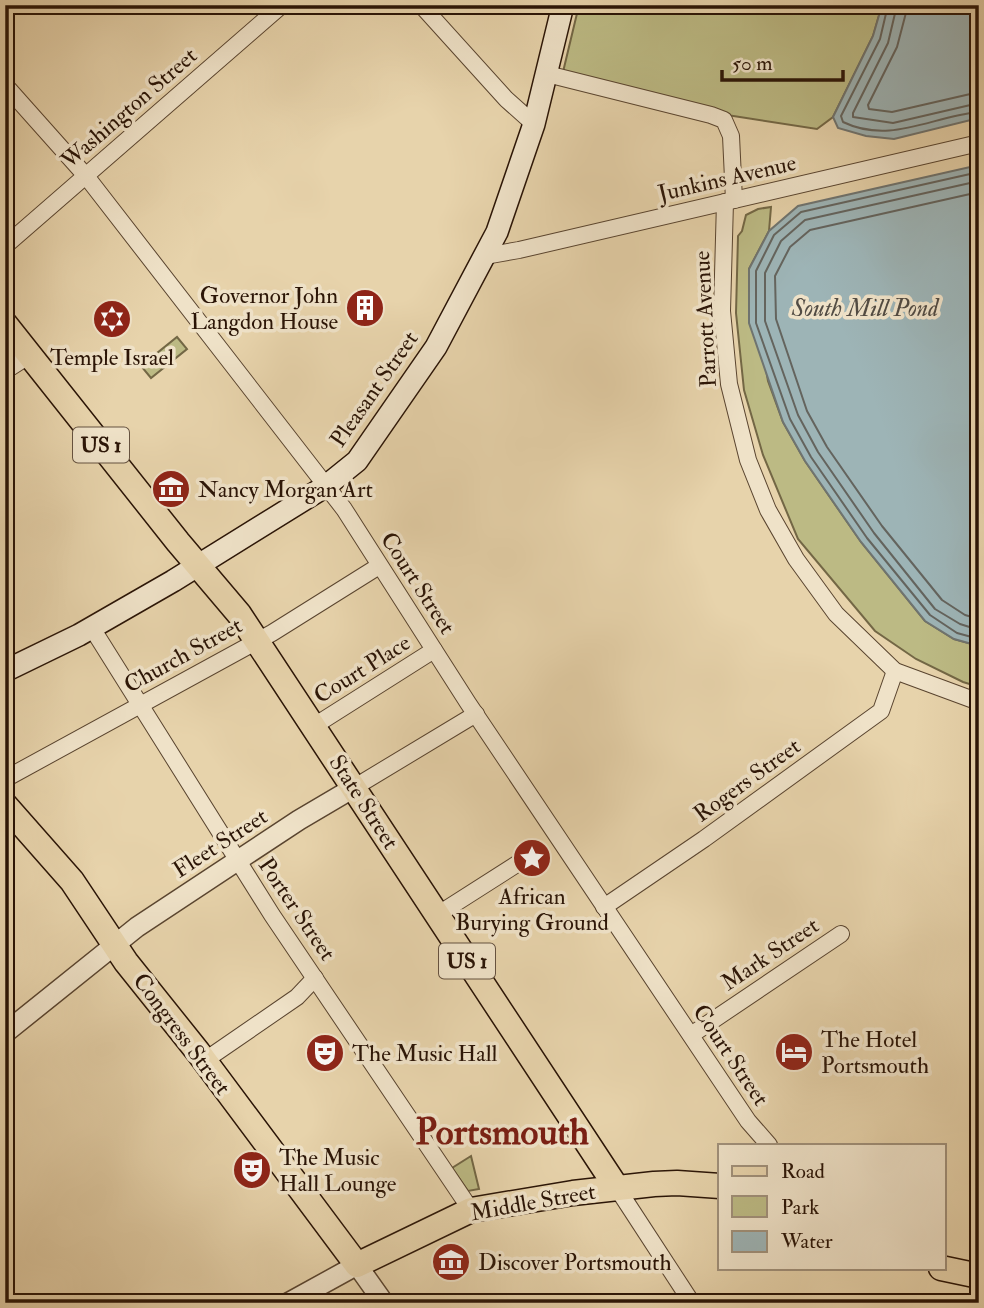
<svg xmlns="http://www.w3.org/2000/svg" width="984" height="1308" font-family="'IM FELL Double Pica',serif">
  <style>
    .green { fill: #bcba84; stroke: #736745; stroke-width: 2 }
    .water { fill: #9db4b6; stroke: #6f7470; stroke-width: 2 }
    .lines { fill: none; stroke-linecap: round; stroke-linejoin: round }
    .shore { stroke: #64645e; stroke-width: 2 }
    .minor-casing { stroke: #59442f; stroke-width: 18 }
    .tertiary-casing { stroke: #59442f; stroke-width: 22 }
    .secondary-casing { stroke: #2a1406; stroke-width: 24 }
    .primary-casing { stroke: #2a1406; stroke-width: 27 }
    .minor { stroke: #efe2c8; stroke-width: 16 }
    .tertiary { stroke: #efe2c8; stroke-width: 19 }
    .secondary { stroke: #efe2c8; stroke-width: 21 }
    .primary { stroke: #e7d3ab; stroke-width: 24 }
    .labels { text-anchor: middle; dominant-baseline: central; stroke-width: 7; stroke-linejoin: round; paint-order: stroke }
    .shield { fill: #efe2c8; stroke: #655240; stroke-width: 2 }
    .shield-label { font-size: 21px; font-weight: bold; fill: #2a1406 }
    .street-label { font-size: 23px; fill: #2a1406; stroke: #efe2c8 }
    .poi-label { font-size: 23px; fill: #2a1406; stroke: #efe2c8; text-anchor: start }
    .water-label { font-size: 24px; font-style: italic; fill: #524c44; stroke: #efe2c8 }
    .town-label { font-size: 37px; font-weight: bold; fill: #7a1f14; stroke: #efe2c8 }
  </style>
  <rect width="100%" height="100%" fill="#e7d3ab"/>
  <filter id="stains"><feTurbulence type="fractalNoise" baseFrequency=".00286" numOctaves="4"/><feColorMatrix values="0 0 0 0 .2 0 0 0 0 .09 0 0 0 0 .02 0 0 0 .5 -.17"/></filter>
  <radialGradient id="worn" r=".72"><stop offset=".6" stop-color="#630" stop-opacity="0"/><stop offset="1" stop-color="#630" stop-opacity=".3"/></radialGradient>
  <g class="green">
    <polygon points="579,5 882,5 873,36 833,117 817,129 727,115 563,72"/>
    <polygon points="771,207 769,231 749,269 768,381 783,422 805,461 861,542 925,621 954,639 979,646 979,687 963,682 916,659 875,631 798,539 763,455 744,390 736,313 738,236 742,231 746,215 758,209"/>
    <polygon points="177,337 187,349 151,378 141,366"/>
    <polygon points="471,1156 479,1189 468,1191 452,1168"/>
  </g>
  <g class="water">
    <polygon points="882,5 979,5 979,118 894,139 866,136 838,128 833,117 873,36"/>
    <polygon points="979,165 979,646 954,639 925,621 861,542 805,461 783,422 749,323 749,269 769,231 798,206"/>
  </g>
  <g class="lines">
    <g class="shore">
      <path d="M888,5L880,39L841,116L843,122C891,145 932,116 979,112"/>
      <polyline points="897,5 888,43 853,113 853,117 893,123 979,103"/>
      <polyline points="908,5 897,47 868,105 869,109 892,112 979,92"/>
      <polyline points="979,172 801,212 774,235 756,271 756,323 790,419 811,457 867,538 930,615 957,633 979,639"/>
      <polyline points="979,181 805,220 781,241 765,273 765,321 798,415 818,452 874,533 935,609 960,624 979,630"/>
      <polyline points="979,192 810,230 790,247 775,276 776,319 807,411 827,447 882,526 942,600 965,615 979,619"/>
    </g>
    <defs>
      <g id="minor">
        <polyline points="421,5 506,99 534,124"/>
        <polyline points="547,74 711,115 724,120 731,136 734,200"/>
        <polyline points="5,85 86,176 344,509 468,703 748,1121 769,1145"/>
        <polyline points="725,202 722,311 729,384 748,460 768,510 796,559 836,614 895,671 979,702"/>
        <polyline points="5,246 282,5"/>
        <polyline points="485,256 519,250 979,143"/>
        <polyline points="5,371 30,355"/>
        <polyline points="92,628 272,915 471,1210"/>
        <polyline points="314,726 434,650"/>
        <polyline points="5,779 272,633 379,566"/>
        <polyline points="355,787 476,714"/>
        <polyline points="604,907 704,839 881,711 895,671"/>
        <polyline points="437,915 520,862"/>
        <polyline points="691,1035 841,934"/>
        <polyline points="204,1061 297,997 315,978"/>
        <polyline points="617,1188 692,1303"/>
      </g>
      <g id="tertiary">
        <polyline points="5,1033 137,927 299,820 355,787"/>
        <polyline points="288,1303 357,1265 384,1303"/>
      </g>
      <polyline id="secondary" points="5,671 79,635 173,581 326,486 357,461 436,347 497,232 534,124 563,5"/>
      <g id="primary">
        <polyline points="5,324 178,542 239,614 617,1188"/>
        <polyline points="5,805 72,881 126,962 198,1052 357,1265 471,1210 573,1193 654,1184 677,1183 720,1186"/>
        <polyline points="941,1268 979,1276"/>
      </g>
    </defs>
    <use href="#minor" class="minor-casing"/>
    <use href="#tertiary" class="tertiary-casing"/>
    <use href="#secondary" class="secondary-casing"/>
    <use href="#primary" class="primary-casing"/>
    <use href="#minor" class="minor"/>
    <use href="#tertiary" class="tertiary"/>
    <use href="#secondary" class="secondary"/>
    <use href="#primary" class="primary"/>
  </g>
  <defs>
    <symbol id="building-disc" viewBox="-11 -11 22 22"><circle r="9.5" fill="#8f2418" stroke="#efe2c8"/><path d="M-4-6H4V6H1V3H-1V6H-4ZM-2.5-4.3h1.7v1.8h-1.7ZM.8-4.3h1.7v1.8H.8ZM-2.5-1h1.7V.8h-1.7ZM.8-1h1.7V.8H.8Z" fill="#fff"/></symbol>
    <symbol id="synagogue-disc" viewBox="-11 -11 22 22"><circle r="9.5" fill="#8f2418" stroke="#efe2c8"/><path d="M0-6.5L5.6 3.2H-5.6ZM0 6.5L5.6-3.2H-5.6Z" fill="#fff"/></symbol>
    <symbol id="museum-disc" viewBox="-11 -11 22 22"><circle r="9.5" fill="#8f2418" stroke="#efe2c8"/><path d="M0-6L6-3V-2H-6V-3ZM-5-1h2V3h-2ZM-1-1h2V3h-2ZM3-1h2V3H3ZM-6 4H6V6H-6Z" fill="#fff"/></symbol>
    <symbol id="sight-disc" viewBox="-11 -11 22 22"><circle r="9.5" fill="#8f2418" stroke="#efe2c8"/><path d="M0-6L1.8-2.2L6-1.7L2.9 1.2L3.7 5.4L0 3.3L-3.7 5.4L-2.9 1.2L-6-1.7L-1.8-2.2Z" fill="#fff"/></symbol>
    <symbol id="hotel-disc" viewBox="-11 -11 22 22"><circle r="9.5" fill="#8f2418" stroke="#efe2c8"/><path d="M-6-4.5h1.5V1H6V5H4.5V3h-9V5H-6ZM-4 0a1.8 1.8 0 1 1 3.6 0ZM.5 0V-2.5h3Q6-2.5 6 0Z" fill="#fff"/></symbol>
    <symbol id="theatre-disc" viewBox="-11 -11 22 22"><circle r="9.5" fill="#8f2418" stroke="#efe2c8"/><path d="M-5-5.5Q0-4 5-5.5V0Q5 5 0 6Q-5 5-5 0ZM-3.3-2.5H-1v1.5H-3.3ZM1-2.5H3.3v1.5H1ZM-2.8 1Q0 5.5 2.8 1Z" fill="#fff"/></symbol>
  </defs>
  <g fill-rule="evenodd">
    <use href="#building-disc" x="343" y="286" width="44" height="44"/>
    <use href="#synagogue-disc" x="90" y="297" width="44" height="44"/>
    <use href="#museum-disc" x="149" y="467" width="44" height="44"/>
    <use href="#sight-disc" x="510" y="836" width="44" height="44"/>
    <use href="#hotel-disc" x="772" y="1030" width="44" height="44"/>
    <use href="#theatre-disc" x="303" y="1031" width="44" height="44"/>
    <use href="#theatre-disc" x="230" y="1148" width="44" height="44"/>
    <use href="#museum-disc" x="429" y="1240" width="44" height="44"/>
  </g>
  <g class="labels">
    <g class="shield">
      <rect x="73" y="427.5" width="56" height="35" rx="5"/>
      <rect x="439" y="943.5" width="56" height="35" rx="5"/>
    </g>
    <g class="shield-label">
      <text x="101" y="445">US 1</text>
      <text x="467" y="961">US 1</text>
    </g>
    <g class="street-label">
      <text transform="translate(129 108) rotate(-41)">Washington Street</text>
      <text transform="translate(727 178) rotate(-13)">Junkins Avenue</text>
      <text transform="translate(705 319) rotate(-93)">Parrott Avenue</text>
      <text transform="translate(374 389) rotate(-55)">Pleasant Street</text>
      <text transform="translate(418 583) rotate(57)">Court Street</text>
      <text transform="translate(183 655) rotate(-29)">Church Street</text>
      <text transform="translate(362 669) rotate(-32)">Court Place</text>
      <text transform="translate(747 780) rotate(-36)">Rogers Street</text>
      <text transform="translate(364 802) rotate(57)">State Street</text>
      <text transform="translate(220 843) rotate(-33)">Fleet Street</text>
      <text transform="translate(297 909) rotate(56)">Porter Street</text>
      <text transform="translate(770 954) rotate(-34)">Mark Street</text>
      <text transform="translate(182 1034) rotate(53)">Congress Street</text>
      <text transform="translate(731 1055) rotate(56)">Court Street</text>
      <text transform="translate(533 1202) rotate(-10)">Middle Street</text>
    </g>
    <g class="poi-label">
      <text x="338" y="295" text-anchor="end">Governor John<tspan x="338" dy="26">Langdon House</tspan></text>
      <text x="112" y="357" text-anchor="middle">Temple Israel</text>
      <text x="198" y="489">Nancy Morgan Art</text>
      <text x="532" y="896" text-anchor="middle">African<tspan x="532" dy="26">Burying Ground</tspan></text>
      <text x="821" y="1039">The Hotel<tspan x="821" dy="26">Portsmouth</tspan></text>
      <text x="352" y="1053">The Music Hall</text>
      <text x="279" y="1157">The Music<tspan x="279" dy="26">Hall Lounge</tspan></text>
      <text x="478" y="1262">Discover Portsmouth</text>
    </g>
    <g class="water-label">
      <text x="865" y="308">South Mill Pond</text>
    </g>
    <g class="town-label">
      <text x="502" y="1132">Portsmouth</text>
    </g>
  </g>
  <rect width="984" height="1308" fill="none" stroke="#e7d3ab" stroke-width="28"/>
  <rect x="7" y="7" width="970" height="1294" fill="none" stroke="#2a1406" stroke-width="3.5"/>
  <rect x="14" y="14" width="956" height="1280" fill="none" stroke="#2a1406" stroke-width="2"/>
  <rect x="718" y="1144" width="228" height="126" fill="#efe2c8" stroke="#a0907a" stroke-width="2"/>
  <rect x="732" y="1166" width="35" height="10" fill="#e7d3ab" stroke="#a0907a" stroke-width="2"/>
  <text x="781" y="1178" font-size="21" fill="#2a1406">Road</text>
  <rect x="732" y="1196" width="35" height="21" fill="#bcba84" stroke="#a0907a" stroke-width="2"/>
  <text x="781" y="1214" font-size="21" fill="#2a1406">Park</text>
  <rect x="732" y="1231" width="35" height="21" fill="#9db4b6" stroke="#a0907a" stroke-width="2"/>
  <text x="781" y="1248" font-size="21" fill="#2a1406">Water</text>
  <path d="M722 70v10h121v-10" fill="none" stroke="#2a1406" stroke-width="3.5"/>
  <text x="732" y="70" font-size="21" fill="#2a1406" stroke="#efe2c8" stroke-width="5" paint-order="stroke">50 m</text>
  <rect width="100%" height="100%" filter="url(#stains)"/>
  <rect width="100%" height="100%" fill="url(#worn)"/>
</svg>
